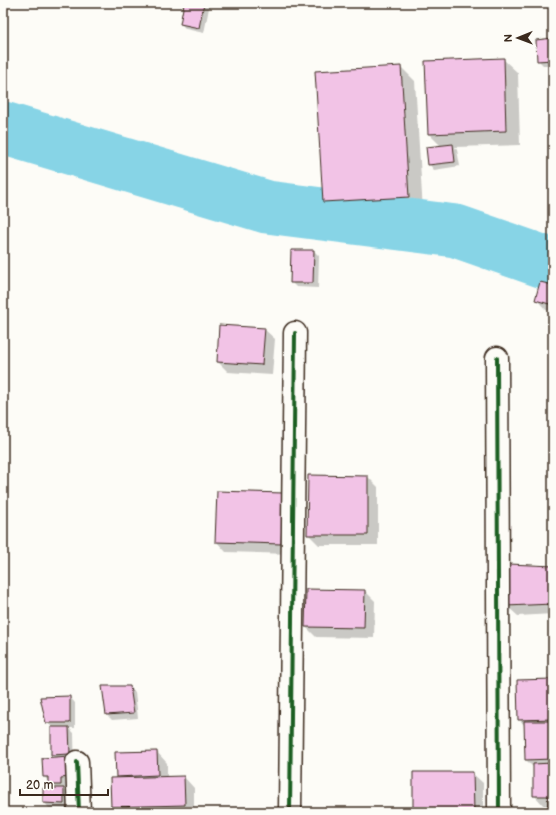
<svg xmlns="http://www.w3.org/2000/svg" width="556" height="815" font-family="'Balsamiq Sans',sans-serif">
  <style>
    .shadow { fill: #0003 }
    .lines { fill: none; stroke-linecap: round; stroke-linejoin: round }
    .river { stroke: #87d4e6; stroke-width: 53 }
    .building { fill: #f2c3e6; stroke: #3b2a1e }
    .street-casing { stroke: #3b2a1e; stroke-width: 25 }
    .street { stroke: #fdfcf7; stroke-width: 22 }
    .cycleway-casing { stroke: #fdfcf7; stroke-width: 6 }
    .cycleway { stroke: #1b5e20; stroke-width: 4 }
  </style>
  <rect width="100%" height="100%" fill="#fdfcf7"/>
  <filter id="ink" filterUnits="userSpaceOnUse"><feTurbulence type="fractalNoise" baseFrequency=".025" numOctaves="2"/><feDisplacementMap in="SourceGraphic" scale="8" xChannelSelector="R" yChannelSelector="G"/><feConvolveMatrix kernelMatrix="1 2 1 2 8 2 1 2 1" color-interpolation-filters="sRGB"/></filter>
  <g filter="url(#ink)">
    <g class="shadow">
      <polygon points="185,3 210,3 204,33 186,29 181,24"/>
      <polygon points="553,39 553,65 543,65 538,60"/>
      <polygon points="503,59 518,73 520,145 455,147 457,150 460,166 434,170 429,164 441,146 429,134"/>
      <polygon points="401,67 415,81 423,211 339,216 324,202"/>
      <polygon points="314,251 319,256 318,288 296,287 291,282"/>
      <polygon points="553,286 553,311 546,310 536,299"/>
      <polygon points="264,329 275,339 272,375 228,372 218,362"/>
      <polygon points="309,476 368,477 378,487 378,545 319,545 308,534"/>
      <polygon points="282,494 291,554 226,552 216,541"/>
      <polygon points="553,567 553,614 518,616 507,606"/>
      <polygon points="365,591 375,601 374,638 316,637 306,627"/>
      <polygon points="553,680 553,812 549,812 549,806 544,806 534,795 534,768 526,760 525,726 519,719"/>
      <polygon points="130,687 135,692 138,718 112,720 107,715"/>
      <polygon points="70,697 75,703 75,728 69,728 74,733 75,782 66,783 66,789 64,789 68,794 68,809 49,808 44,802 54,789 44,776 55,758 52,755 52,727 46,722"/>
      <polygon points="157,752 167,763 167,778 184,777 194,788 194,812 117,812 112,807 120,779 117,776"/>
      <polygon points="472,773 483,783 483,812 414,811"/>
      <polygon points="39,810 52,812 39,812"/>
    </g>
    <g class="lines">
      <polyline class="river" points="3,128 267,207 456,231 553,265"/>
    </g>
    <g class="building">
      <polygon points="184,3 204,3 199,28 180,24"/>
      <polygon points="553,38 553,60 537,61 536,40"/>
      <polygon points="504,58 506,131 428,134 425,61"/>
      <polygon points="401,66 409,197 323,202 315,71"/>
      <polygon points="453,144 455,162 428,165 426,147"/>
      <polygon points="291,250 314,250 313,283 290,283"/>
      <polygon points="540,282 553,285 553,305 535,300"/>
      <polygon points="219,325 265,328 262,365 217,362"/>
      <polygon points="308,475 368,476 368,535 307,535"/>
      <polygon points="217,491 283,493 281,544 215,542"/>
      <polygon points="509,564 553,566 553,604 506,606"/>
      <polygon points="306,589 365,590 364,628 305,627"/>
      <polygon points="553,679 553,719 518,720 517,680"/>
      <polygon points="102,686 130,686 134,713 106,715"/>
      <polygon points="70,696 70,723 46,723 40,697"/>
      <polygon points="524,721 553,721 553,759 525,760"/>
      <polygon points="51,727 69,727 70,754 51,755"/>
      <polygon points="157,751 158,775 116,777 115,752"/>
      <polygon points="69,756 70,777 61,778 61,785 48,785 48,777 43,777 42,758"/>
      <polygon points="553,763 553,812 548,812 548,796 533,796 533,764"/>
      <polygon points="413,772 473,772 474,811 413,812"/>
      <polygon points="184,776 185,805 111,807 110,778"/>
      <polygon points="43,788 64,788 64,804 43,803"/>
      <polygon points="158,808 158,812 118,812 118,809"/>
    </g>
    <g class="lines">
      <defs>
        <g id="street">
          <polyline points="497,358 499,812"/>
          <polyline points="77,762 79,812"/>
          <polyline points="290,812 295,333"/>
        </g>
      </defs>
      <use href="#street" class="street-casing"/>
      <use href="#street" class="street"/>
      <defs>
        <g id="cycleway">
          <polyline points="497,358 499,812"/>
          <polyline points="77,762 79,812"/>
          <polyline points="290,812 295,333"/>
        </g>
      </defs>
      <use href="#cycleway" class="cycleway-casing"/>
      <use href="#cycleway" class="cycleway"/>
    </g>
  </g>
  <rect width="556" height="815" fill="none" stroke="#fdfcf7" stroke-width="16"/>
  <rect x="8" y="8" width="540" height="799" fill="none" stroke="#3b2a1e" stroke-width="1.5" filter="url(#ink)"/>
  <g transform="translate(518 38) rotate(269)" stroke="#fdfcf7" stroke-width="3" paint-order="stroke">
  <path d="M0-3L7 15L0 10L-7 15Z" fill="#3b2a1e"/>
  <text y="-6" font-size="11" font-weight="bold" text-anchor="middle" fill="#3b2a1e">N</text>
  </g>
  <path d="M20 789v6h88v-6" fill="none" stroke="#3b2a1e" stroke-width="2"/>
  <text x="26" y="789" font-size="12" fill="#3b2a1e" stroke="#fdfcf7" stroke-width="3" paint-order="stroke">20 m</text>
</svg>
